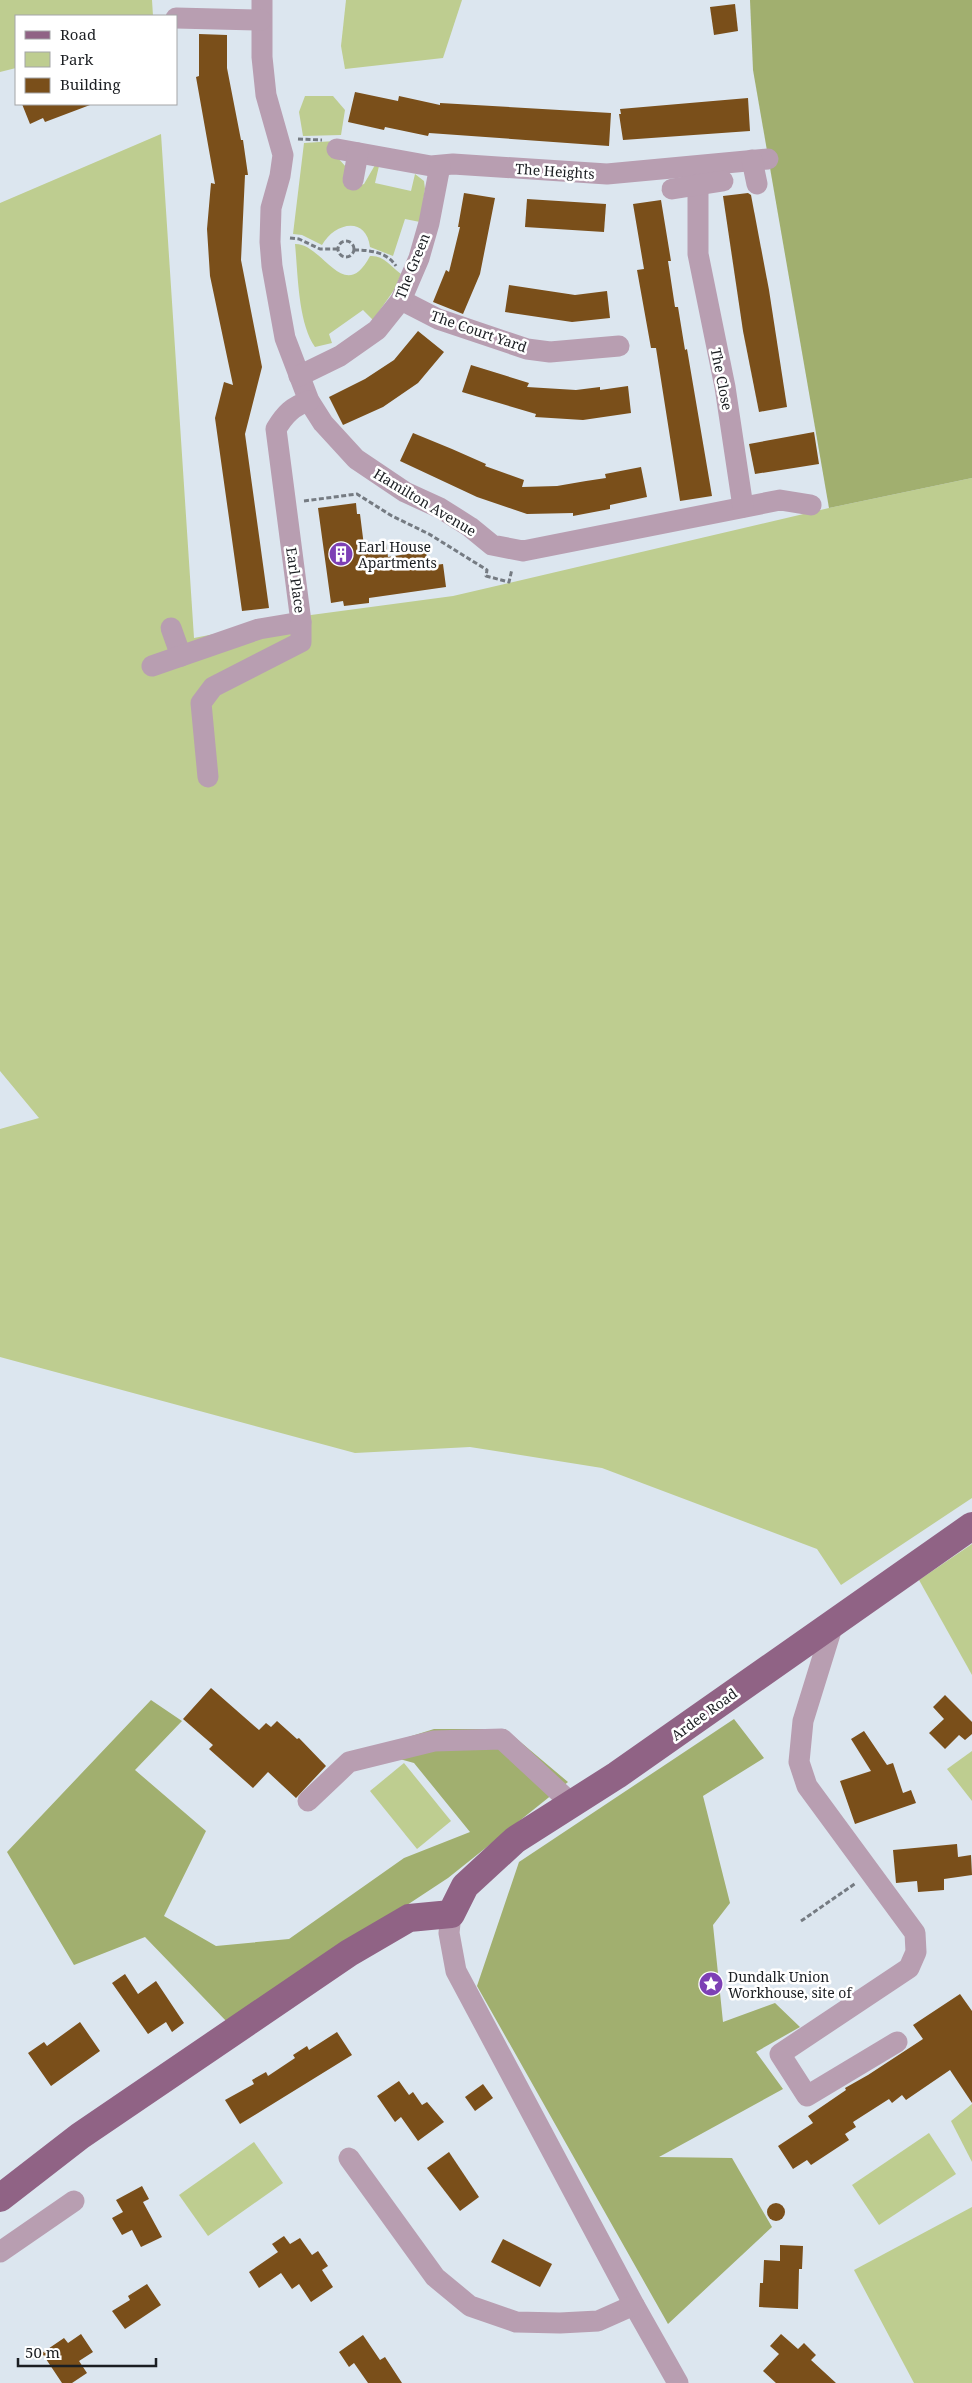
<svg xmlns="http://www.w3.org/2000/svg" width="972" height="2383" font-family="'Noto Serif',serif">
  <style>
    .green { fill: #becd90 }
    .forest { fill: #a1af6f }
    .building { fill: #7a4f1a }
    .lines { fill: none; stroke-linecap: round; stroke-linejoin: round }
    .path { stroke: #757b82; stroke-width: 3; stroke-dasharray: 5 2.5; stroke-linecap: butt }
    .minor { stroke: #b89eb1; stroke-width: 21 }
    .major { stroke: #906385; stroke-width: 28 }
    .labels { text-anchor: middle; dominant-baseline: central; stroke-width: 5; stroke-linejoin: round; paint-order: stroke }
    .street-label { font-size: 14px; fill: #1b1e22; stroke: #fff }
    .poi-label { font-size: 14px; fill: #1b1e22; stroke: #fff; text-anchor: start }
  </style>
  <rect width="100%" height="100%" fill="#dce6ef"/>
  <g class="green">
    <polygon points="0,0 152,0 153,16 16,16 16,68 0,72"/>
    <polygon points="346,0 462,0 443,58 345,69 341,46"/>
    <polygon points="305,96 333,96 345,110 341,135 303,136 299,112"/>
    <polygon points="161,134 194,638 311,615 453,596 829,508 972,478 972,1498 841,1585 817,1549 602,1468 470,1447 355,1453 0,1357 0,1129 39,1118 0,1071 0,203"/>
    <path d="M335,141L333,154C344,163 351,174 361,185L364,184L375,165L379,166L375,183L411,191L415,174L424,181L425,189L420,222L405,219L393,256L370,247C366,215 334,223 322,245L302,235L293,234L304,143Z"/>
    <path d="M295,244C323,243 344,306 370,256C384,255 390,266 401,274L394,290L373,320L363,310L329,334L332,343L315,347C298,323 298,274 295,244Z"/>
    <polygon points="972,1544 972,1675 919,1580"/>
    <polygon points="972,1751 972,1801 947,1769"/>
    <polygon points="404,1763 451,1821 417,1849 370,1791"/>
    <polygon points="972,2104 972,2162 951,2121"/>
    <polygon points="929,2133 956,2174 879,2225 852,2185"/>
    <polygon points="254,2142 283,2183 208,2236 179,2195"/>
    <polygon points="972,2207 972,2383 914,2383 854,2270"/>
  </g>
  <g class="forest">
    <polygon points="750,0 972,0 972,478 829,508 753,70"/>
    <polygon points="151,1700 182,1721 135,1770 206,1831 164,1916 216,1946 289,1939 404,1858 470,1832 414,1763 367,1750 434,1729 505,1729 568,1782 448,1878 228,2023 145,1937 74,1965 7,1852"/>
    <polygon points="734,1719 764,1758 703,1796 730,1903 713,1925 723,2022 775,2003 800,2027 756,2052 783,2089 659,2157 732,2158 772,2227 668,2324 477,1986 519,1862"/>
  </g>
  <g class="building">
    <polygon points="735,4 738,31 714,35 710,7"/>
    <polygon points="199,34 227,35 227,68 241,140 243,140 248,175 245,175 241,260 262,367 245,434 269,608 242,611 215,418 224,382 233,385 210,276 207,229 211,183 215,184 196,77 199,76"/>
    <polygon points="355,92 398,101 399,96 440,105 440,103 611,113 609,146 429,133 428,136 385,127 384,130 348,122"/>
    <polygon points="748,98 750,131 623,140 619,114 621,114 620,109"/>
    <polygon points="22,104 90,104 90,105 45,122 43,118 30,124"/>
    <polygon points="464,193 495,198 480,274 463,314 433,302 446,270 449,272 460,227 458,227"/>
    <polygon points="748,193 751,195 769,290 787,407 759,412 743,331 723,196"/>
    <polygon points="527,199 606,204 604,232 525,227"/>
    <polygon points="661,200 671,261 668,261 675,307 678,307 685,350 687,349 712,496 680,501 656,348 651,348 637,270 644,269 633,204"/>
    <polygon points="509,285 575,295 607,291 610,318 572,322 505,312"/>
    <polygon points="418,331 444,352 418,383 383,407 343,425 329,397 365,379 394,360"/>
    <polygon points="471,365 529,383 527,387 576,390 600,387 600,390 628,386 631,413 583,420 535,417 536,414 462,392"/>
    <polygon points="814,432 819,464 755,474 749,444"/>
    <polygon points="413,433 452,449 486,464 485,466 524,480 522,487 557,486 586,481 606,478 605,474 641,467 647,497 610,505 610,509 573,516 573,513 527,514 477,497 400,461"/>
    <polygon points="356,503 357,514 360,514 364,546 386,543 388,557 426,551 428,566 443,564 446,587 369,598 369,603 344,606 343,601 331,603 318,508"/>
    <polygon points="211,1688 259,1730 266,1723 271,1727 277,1721 297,1739 299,1738 326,1766 296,1798 268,1772 253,1788 209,1749 213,1745 183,1719"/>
    <polygon points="945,1695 972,1722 972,1734 965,1740 959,1735 945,1749 929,1733 944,1719 933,1707"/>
    <polygon points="864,1731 887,1765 893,1763 903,1793 911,1790 916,1803 855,1824 840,1781 871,1771 851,1739"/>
    <polygon points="957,1844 958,1857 971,1855 972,1875 944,1879 944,1890 918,1892 917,1881 896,1883 893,1850"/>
    <polygon points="125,1974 138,1994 156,1981 184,2023 172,2032 166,2022 148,2034 112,1983"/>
    <polygon points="960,1994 972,2011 972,2103 950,2070 906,2100 902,2095 892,2103 889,2099 853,2122 856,2127 845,2134 849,2140 811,2165 807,2160 793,2169 778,2146 813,2123 808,2116 846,2090 845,2088 868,2075 923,2039 913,2025"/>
    <polygon points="80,2022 100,2051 51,2086 28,2053 44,2042 47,2046"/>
    <polygon points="337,2032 352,2055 240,2124 225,2100 254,2084 252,2080 266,2072 268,2076 295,2058 293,2055 307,2046 309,2050"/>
    <polygon points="399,2081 409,2095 413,2092 422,2105 427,2102 444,2122 418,2141 401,2117 395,2122 377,2096"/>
    <polygon points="483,2084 493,2098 475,2111 465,2097"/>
    <polygon points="449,2152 479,2197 460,2211 427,2168"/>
    <polygon points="142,2186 149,2199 143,2202 162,2237 141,2247 132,2230 122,2235 112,2218 123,2212 116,2200"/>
    <circle cx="776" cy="2212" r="9"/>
    <polygon points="284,2236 290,2244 300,2238 312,2255 318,2251 328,2266 322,2270 333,2287 311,2302 299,2284 292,2289 281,2273 259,2288 249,2272 278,2252 272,2244"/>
    <polygon points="503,2239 552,2264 540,2287 491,2262"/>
    <polygon points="780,2245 803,2246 802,2269 799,2269 798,2309 759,2307 760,2283 763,2283 764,2260 780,2261"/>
    <polygon points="147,2284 161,2305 125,2329 112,2311 130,2300 128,2296"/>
    <polygon points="81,2334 93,2352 79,2361 87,2373 72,2383 62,2383 42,2353 64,2338 68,2343"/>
    <polygon points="781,2334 798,2349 804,2343 816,2355 811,2360 836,2383 776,2383 763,2371 779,2354 770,2346"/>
    <polygon points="363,2335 380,2360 385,2357 402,2383 368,2383 354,2363 349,2367 339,2352"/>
  </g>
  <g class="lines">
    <g class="path">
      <polyline points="298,139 322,140"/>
      <polyline points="290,238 299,239 320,249 338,249"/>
      <circle cx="346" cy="249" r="8"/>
      <path d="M354,250C370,250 387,252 396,266"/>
      <polyline points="304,501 357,494 392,516 429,534 487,570 486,576 509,582 512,569"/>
      <polyline points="801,1921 856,1883"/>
    </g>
    <g class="minor">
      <polyline points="262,0 262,57 266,95 283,155 280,176 271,208 270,242 272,266 285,338 309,401 323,423 356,459 405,492 440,508 470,527 492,545 523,551 780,500 811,505"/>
      <polyline points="176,18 261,20"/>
      <polyline points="337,149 431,166 453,164 607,174 768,159"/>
      <polyline points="752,160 757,184"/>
      <polyline points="353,180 358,153"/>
      <polyline points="698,184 698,254 725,387 743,507"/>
      <polyline points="672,189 723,181"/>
      <polyline points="401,300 438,319 527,349 550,352 619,346"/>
      <polyline points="299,376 340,356 377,330 401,300 419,258 429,223 440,166"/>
      <polyline points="171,628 181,656"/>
      <path d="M152,666L259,629L301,622L276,429C285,414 293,406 309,401"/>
      <polyline points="208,777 201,703 213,687 301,642 301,622"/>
      <polyline points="834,1621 803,1721 799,1762 807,1786 915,1933 916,1952 909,1968 780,2054 807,2096 897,2042"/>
      <polyline points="308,1801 349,1762 434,1741 502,1739 572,1804"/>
      <polyline points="451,1914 449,1933 456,1971 634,2305 678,2383"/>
      <polyline points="349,2158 435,2277 470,2306 516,2322 560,2323 598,2321 634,2305"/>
      <polyline points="0,2252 74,2201"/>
    </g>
    <polyline class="major" points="0,2198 80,2136 349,1953 409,1918 451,1914 465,1886 515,1840 617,1775 972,1526"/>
  </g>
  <defs>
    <symbol id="building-disc" viewBox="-11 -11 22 22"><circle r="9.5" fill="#7d40b5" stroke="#fff"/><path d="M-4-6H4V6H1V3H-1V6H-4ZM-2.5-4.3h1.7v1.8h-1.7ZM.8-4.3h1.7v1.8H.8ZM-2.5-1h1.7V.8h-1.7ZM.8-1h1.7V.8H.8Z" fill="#fff"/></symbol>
    <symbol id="sight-disc" viewBox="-11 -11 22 22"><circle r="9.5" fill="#7d40b5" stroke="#fff"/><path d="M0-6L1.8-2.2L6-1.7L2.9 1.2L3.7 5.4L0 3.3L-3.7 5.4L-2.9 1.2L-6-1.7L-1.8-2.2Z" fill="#fff"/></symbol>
  </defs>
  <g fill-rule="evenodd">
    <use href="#building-disc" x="327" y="540" width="28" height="28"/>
    <use href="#sight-disc" x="697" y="1970" width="28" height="28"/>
  </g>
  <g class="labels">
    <g class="street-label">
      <text transform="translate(555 171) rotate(4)">The Heights</text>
      <text transform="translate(412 266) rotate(-68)">The Green</text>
      <text transform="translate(479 331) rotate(19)">The Court Yard</text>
      <text transform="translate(722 379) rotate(79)">The Close</text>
      <text transform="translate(425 502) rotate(31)">Hamilton Avenue</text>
      <text transform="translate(296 580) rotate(82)">Earl Place</text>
      <text transform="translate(704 1714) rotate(-36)">Ardee Road</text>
    </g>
    <g class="poi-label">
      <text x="358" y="546">Earl House<tspan x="358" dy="16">Apartments</tspan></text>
      <text x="728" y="1976">Dundalk Union<tspan x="728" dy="16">Workhouse, site of</tspan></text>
    </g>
  </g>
  <rect x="15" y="15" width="162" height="90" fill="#ffffff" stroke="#a4a5a7"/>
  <rect x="25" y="31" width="25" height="8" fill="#906385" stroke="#a4a5a7"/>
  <text x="60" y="40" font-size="15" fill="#1b1e22">Road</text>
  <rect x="25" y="52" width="25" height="15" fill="#becd90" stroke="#a4a5a7"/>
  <text x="60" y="65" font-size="15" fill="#1b1e22">Park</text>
  <rect x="25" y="78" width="25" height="15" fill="#7a4f1a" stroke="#a4a5a7"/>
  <text x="60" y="90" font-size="15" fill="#1b1e22">Building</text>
  <path d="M18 2358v8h138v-8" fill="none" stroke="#1b1e22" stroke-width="2.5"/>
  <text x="25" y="2358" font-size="15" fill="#1b1e22" stroke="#ffffff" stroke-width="4" paint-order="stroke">50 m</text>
</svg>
